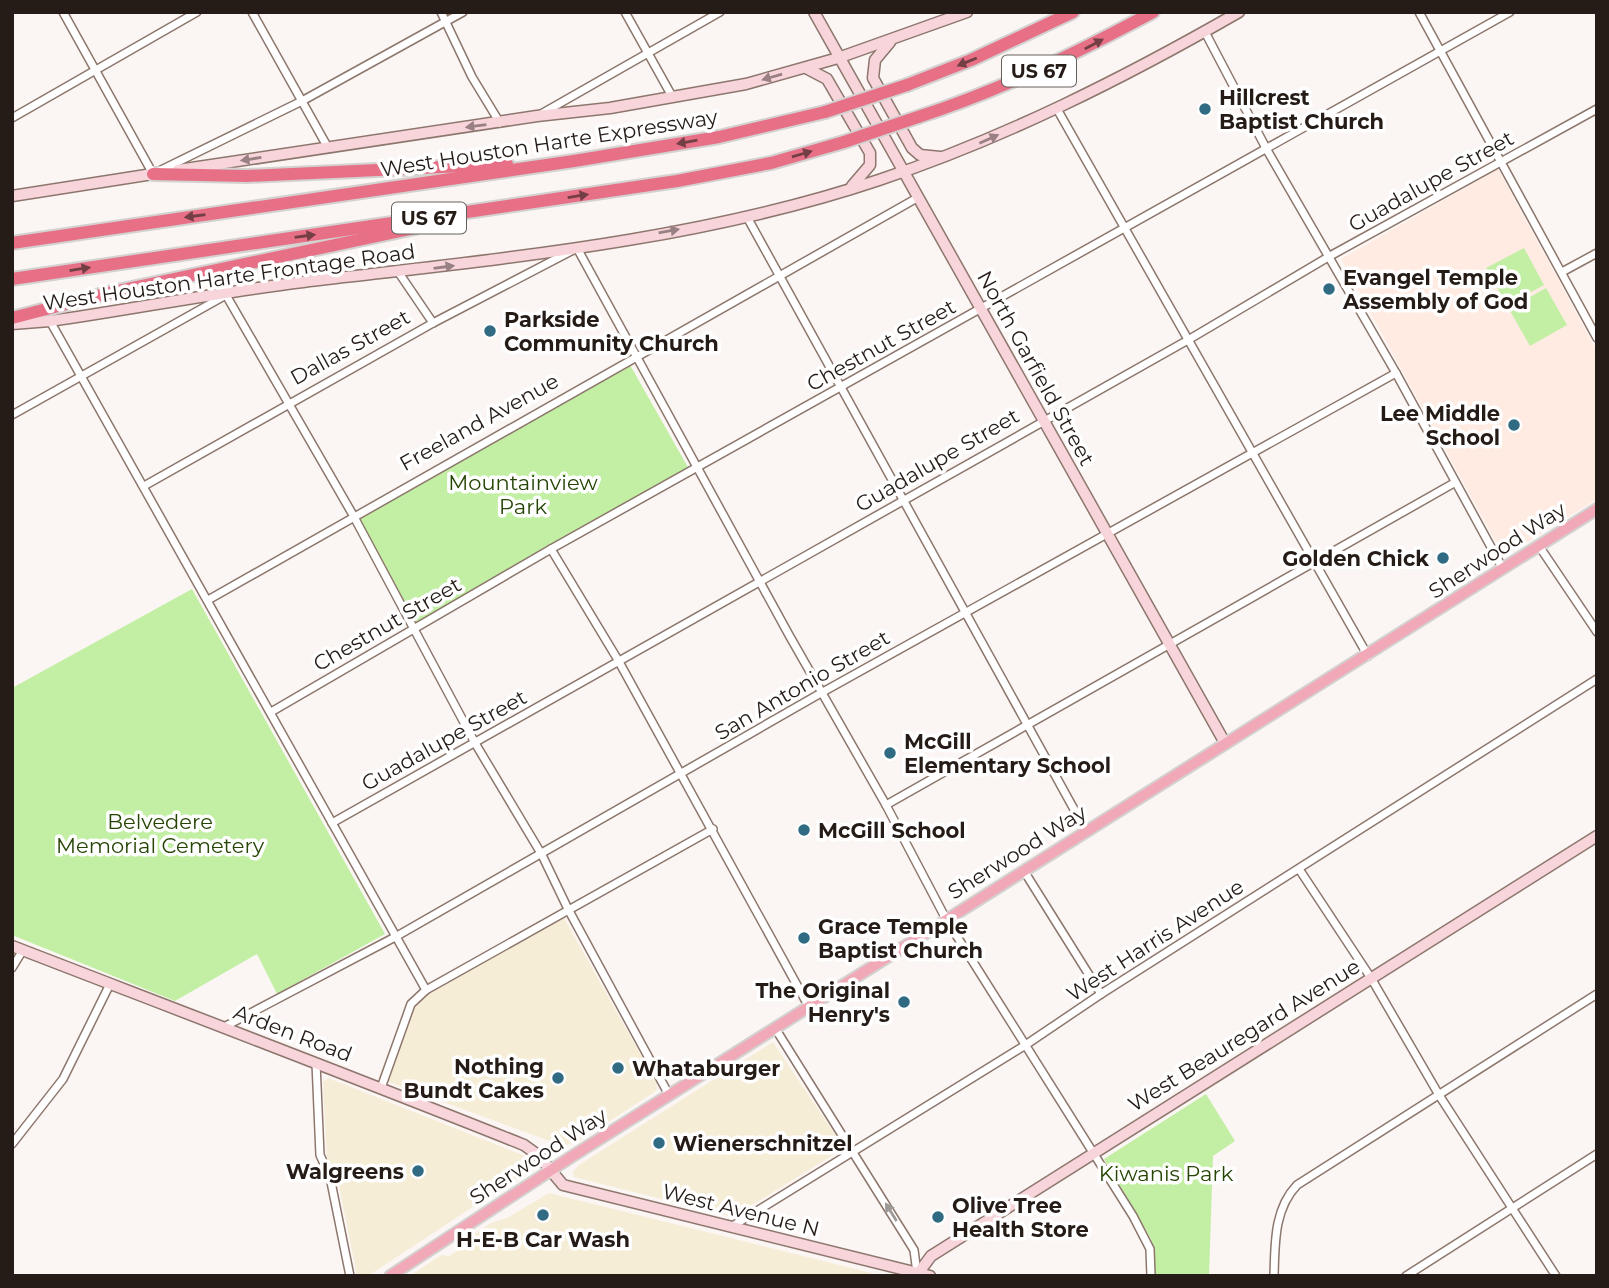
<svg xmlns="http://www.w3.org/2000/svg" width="1609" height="1288" font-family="Montserrat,sans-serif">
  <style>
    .commercial { fill: #f6edd7 }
    .built { fill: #ffebe2 }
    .green { fill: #c2efa3 }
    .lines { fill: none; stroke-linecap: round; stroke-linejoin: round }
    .street-casing { stroke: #8d776d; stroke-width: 10 }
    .secondary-casing { stroke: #8d776d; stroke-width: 13 }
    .primary-casing { stroke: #d3d2d1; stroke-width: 14 }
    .highway-casing { stroke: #d3d2d1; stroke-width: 16 }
    .street { stroke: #fff; stroke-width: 7 }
    .secondary { stroke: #f8d4db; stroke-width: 10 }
    .primary { stroke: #f1a9b7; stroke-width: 10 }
    .highway { stroke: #e77087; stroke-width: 12 }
    .highway-bridge-casing { stroke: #d3d2d1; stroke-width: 16; stroke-linecap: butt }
    .highway-bridge { stroke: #e77087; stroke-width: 12 }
    .oneway { fill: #733e44 }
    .oneway2 { fill: #998183 }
    .oneway3 { fill: #9d9997 }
    .poi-dot { fill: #306b83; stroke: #fff; stroke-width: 2.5 }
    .labels { text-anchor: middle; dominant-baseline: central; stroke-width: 7; stroke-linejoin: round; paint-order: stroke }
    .shield { fill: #fff; stroke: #66605d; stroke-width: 2 }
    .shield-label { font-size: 19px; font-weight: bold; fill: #251c18 }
    .poi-label { font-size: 21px; font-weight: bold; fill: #251c18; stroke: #fff; text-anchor: start }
    .street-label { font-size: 21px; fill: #251c18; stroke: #fff }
    .park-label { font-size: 21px; fill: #264505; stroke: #fff }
  </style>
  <rect width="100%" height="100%" fill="#fbf6f4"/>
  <g class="commercial">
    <polygon points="563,916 657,1084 656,1091 579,1141 563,1146 378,1078 409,1003"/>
    <polygon points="773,1042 842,1145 841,1150 733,1217 574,1177 573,1171 582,1163"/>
    <polygon points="328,1078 525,1156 531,1160 532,1168 368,1276 357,1276 339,1186 327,1158 323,1082"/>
    <polygon points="549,1193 711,1233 883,1276 410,1276 441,1255 449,1256 462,1248 464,1241 491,1223 507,1218"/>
  </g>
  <polygon class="built" points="1498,169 1597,351 1597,499 1504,557 1341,259"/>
  <g class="green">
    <polygon points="1524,248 1544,285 1507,305 1486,268"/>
    <polygon points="1546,288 1567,325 1530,346 1509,309"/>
    <polygon points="630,365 689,469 416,623 357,518"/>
    <polygon points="192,589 385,934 277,994 257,954 175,1001 12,935 12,688"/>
    <polygon points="1206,1094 1235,1141 1213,1156 1209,1276 1156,1276 1151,1239 1104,1159"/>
  </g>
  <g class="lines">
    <defs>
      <g id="street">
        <polyline points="63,12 153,174 302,101 463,12"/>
        <polyline points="252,12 327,146"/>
        <polyline points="441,12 472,77 500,123"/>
        <polyline points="625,12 673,98"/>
        <polyline points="1419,12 1597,338"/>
        <polyline points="1205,32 1267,150 1396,373 1503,569"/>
        <polyline points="1057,109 1368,656"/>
        <polyline points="541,114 720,12"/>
        <polyline points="12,118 197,12"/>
        <polyline points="747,217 1086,831"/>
        <polyline points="1562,272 1597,253"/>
        <polyline points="399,273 433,323"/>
        <polyline points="50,321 426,990 411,1004 381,1088"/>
        <polyline points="12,415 226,295 353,515 475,743 542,855 568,909 669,1095"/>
        <polyline points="144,486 433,323 577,248 789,635 886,805 946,919 1133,1216 1150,1249 1151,1276"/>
        <polyline points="1539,546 1597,632"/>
        <polyline points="551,549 618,660 809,1007"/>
        <polyline points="208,600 917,198"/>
        <polyline points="271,712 551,549 1510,12"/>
        <polyline points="886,805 1454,483"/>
        <polyline points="332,823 1188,340 1330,256 1597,109"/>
        <polyline points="1299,869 1371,978 1439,1095 1556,1276"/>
        <polyline points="1024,871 1101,994"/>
        <polyline points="12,968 23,950"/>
        <polyline points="426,990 713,829"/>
        <polyline points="224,1027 397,936 821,693 1396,373"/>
        <polyline points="775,1028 914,1250 917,1273"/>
        <polyline points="316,1063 320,1155 330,1177 350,1276"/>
        <polyline points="12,1144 63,1079 109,986"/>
        <polyline points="731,1227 1024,1046 1101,994 1597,679"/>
        <path d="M1274,1276C1275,1243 1274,1209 1297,1185L1597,994"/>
        <polyline points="1406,1276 1597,1154"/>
      </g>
      <g id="secondary">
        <polyline points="814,12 1225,743"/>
        <polyline points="890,42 875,60 873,78 912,148 920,155 940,157"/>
        <polyline points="806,68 827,79 870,153 870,165 852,186"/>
        <polyline points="178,170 537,116 610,108 746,84 838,58 967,12"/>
        <polyline points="12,196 159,173"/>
        <path d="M12,324L50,321C134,309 219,292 303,282C495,259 694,242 879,180C1005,138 1124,78 1239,12"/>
        <path d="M12,946C183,1012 354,1077 524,1145L538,1155L563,1185L930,1276"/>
        <polyline points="917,1275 931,1256 1597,836"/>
      </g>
      <polyline id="primary" points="390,1276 571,1157 1597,509"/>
      <g id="highway">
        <polyline points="907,85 971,60 1073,12"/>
        <path d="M918,117C1001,90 1077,53 1153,12"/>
        <polyline points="153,174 247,176 507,164"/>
        <polyline points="12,243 574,161 719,137 825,112"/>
        <polyline points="12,279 677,181 771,163 844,142"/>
        <polyline points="12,318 108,293 415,228"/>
      </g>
    </defs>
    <use href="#street" class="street-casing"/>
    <use href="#secondary" class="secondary-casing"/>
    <use href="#primary" class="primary-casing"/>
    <use href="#highway" class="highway-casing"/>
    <use href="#street" class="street"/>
    <use href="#secondary" class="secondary"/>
    <use href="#primary" class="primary"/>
    <use href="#highway" class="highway"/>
    <defs>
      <g id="highway-bridge">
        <polyline points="825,112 907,85"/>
        <polyline points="844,142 918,117"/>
      </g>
    </defs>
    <use href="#highway-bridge" class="highway-bridge-casing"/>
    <use href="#highway-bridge" class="highway-bridge"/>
  </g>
  <defs><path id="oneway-solid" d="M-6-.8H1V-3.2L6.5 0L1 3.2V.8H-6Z" transform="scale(1.75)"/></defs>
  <g class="oneway">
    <use href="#oneway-solid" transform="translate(1094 44) rotate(-28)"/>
    <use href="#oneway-solid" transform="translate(967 62) rotate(158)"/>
    <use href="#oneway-solid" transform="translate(687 142) rotate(170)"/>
    <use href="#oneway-solid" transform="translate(802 154) rotate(-16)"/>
    <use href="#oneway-solid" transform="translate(578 196) rotate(-9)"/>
    <use href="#oneway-solid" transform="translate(195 216) rotate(172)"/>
    <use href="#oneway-solid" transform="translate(305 236) rotate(-8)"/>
    <use href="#oneway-solid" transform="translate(80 269) rotate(-9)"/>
  </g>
  <g class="oneway2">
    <use href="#oneway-solid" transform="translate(772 77) rotate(164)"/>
    <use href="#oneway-solid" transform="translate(476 126) rotate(173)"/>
    <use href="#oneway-solid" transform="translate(989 139) rotate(-24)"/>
    <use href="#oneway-solid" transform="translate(251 159) rotate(171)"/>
    <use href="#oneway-solid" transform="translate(669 231) rotate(-10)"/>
    <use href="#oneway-solid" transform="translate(444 267) rotate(-8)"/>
  </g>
  <use class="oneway3" href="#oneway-solid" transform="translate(891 1212) rotate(-122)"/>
  <g class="poi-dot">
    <circle cx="1205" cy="109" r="7"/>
    <circle cx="1329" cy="289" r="7"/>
    <circle cx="490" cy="331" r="7"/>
    <circle cx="1514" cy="425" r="7"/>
    <circle cx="1443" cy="558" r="7"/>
    <circle cx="890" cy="753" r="7"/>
    <circle cx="804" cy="830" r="7"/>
    <circle cx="804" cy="938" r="7"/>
    <circle cx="904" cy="1002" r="7"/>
    <circle cx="618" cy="1068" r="7"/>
    <circle cx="558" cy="1078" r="7"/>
    <circle cx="659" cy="1143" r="7"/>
    <circle cx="418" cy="1171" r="7"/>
    <circle cx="543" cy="1215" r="7"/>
    <circle cx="938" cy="1217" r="7"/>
  </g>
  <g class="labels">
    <g class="shield">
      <rect x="1002" y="55.5" width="74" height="31" rx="5"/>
      <rect x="392" y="202.5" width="74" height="31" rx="5"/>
    </g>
    <g class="shield-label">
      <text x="1039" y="71">US 67</text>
      <text x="429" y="218">US 67</text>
    </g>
    <g class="poi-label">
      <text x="1219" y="97">Hillcrest<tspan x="1219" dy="24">Baptist Church</tspan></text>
      <text x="1343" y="277">Evangel Temple<tspan x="1343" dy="24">Assembly of God</tspan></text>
      <text x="504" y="319">Parkside<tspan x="504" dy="24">Community Church</tspan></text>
      <text x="1500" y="413" text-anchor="end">Lee Middle<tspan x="1500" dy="24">School</tspan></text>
      <text x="1429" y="558" text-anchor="end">Golden Chick</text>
      <text x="904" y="741">McGill<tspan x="904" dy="24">Elementary School</tspan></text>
      <text x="818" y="830">McGill School</text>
      <text x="818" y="926">Grace Temple<tspan x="818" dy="24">Baptist Church</tspan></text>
      <text x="890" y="990" text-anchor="end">The Original<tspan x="890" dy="24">Henry's</tspan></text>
      <text x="544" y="1066" text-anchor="end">Nothing<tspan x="544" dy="24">Bundt Cakes</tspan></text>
      <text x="632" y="1068">Whataburger</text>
      <text x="673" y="1143">Wienerschnitzel</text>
      <text x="404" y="1171" text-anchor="end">Walgreens</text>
      <text x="952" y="1205">Olive Tree<tspan x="952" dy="24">Health Store</tspan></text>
      <text x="543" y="1239" text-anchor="middle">H-E-B Car Wash</text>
    </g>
    <g class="street-label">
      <text transform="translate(549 143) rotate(-9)">West Houston Harte Expressway</text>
      <text transform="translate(1431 181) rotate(-29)">Guadalupe Street</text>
      <text transform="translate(229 277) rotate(-8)">West Houston Harte Frontage Road</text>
      <text transform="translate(881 345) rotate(-29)">Chestnut Street</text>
      <text transform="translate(350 347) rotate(-29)">Dallas Street</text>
      <text transform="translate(1036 368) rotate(61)">North Garfield Street</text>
      <text transform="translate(479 422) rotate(-29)">Freeland Avenue</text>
      <text transform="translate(937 460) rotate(-30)">Guadalupe Street</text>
      <text transform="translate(1497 550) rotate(-33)">Sherwood Way</text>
      <text transform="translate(387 624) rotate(-30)">Chestnut Street</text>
      <text transform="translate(802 685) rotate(-30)">San Antonio Street</text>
      <text transform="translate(444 740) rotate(-29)">Guadalupe Street</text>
      <text transform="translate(1017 852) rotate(-32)">Sherwood Way</text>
      <text transform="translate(1155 940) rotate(-33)">West Harris Avenue</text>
      <text transform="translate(293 1033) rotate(21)">Arden Road</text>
      <text transform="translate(1244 1035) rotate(-32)">West Beauregard Avenue</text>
      <text transform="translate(538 1156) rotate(-33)">Sherwood Way</text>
      <text transform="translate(741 1210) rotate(14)">West Avenue N</text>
    </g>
    <g class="park-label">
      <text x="523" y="482">Mountainview<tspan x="523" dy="24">Park</tspan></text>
      <text x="160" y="821">Belvedere<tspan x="160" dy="24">Memorial Cemetery</tspan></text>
      <text x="1166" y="1173">Kiwanis Park</text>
    </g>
  </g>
  <rect width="1609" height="1288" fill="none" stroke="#251c18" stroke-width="28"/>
</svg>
